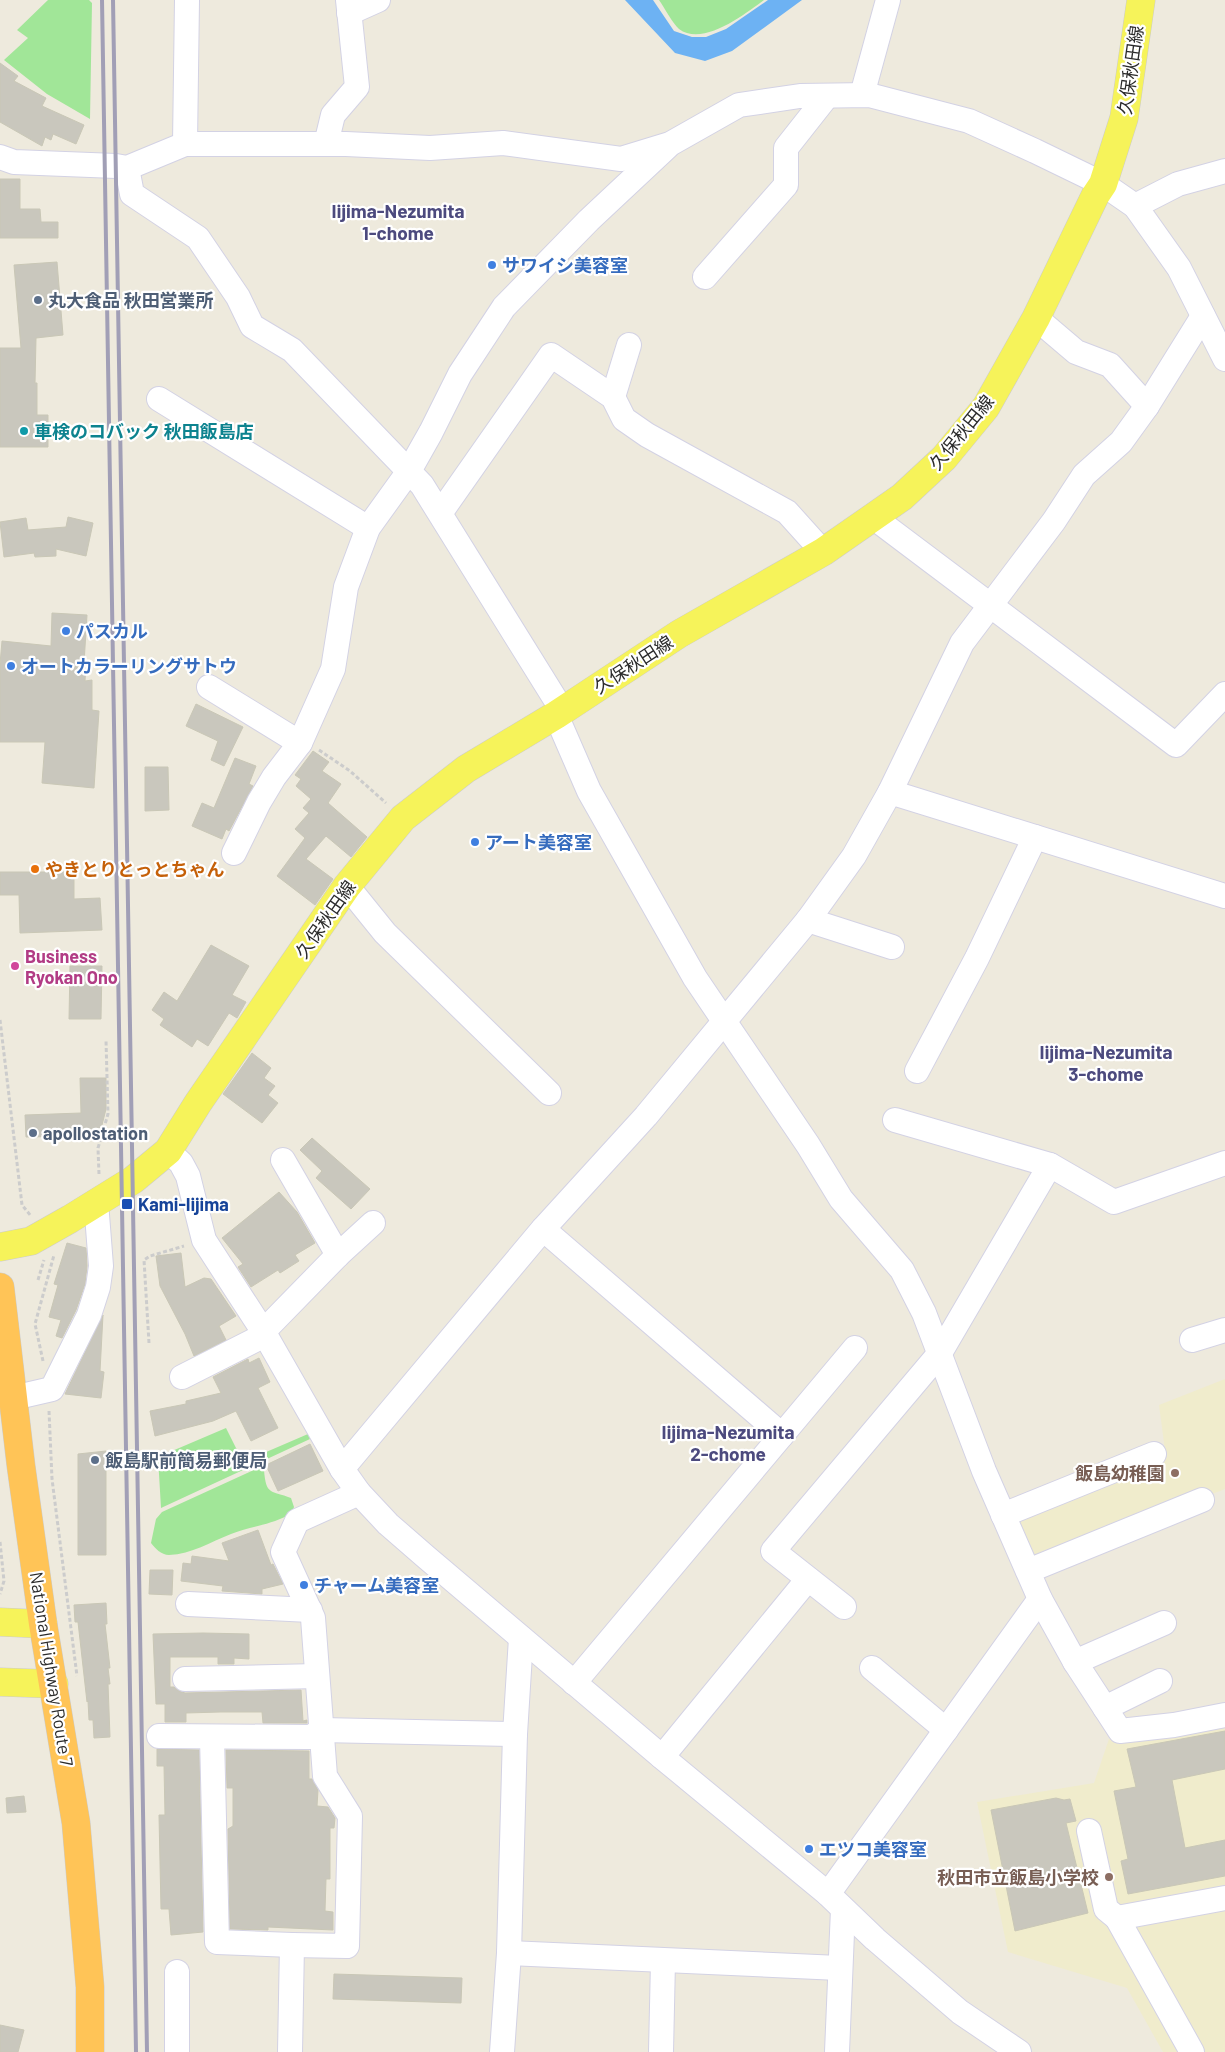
<svg xmlns="http://www.w3.org/2000/svg" width="1225" height="2052" font-family="Barlow,'Noto Sans JP',sans-serif">
  <style>
    .education { fill: #f0eccc }
    .green { fill: #a1e698 }
    .water { fill: #6db2f3 }
    .building { fill: #c9c7bd; stroke: #c9c7b6 }
    .lines { fill: none; stroke-linecap: round; stroke-linejoin: round }
    .minor-casing { stroke: #d3d2e4; stroke-width: 26 }
    .major-casing { stroke: #ccc; stroke-width: 29 }
    .highway-casing { stroke: #ccc; stroke-width: 29 }
    .path { stroke: #ccc; stroke-width: 3; stroke-dasharray: 4 2.5; stroke-linecap: butt }
    .minor { stroke: #fff; stroke-width: 24 }
    .major { stroke: #f6f35a; stroke-width: 28 }
    .highway { stroke: #ffc457; stroke-width: 28 }
    .rail { stroke: #a19fb6; stroke-width: 4 }
    .shop-dot { fill: #3f7fe0; stroke: #fff; stroke-width: 2 }
    .service-dot { fill: #5c6f8a; stroke: #fff; stroke-width: 2 }
    .culture-dot { fill: #0f9aa8; stroke: #fff; stroke-width: 2 }
    .food-dot { fill: #e8710a; stroke: #fff; stroke-width: 2 }
    .hotel-dot { fill: #d1479c; stroke: #fff; stroke-width: 2 }
    .transit-dot { fill: #1a4fb4; stroke: #fff; stroke-width: 2 }
    .education-dot { fill: #8d6e63; stroke: #fff; stroke-width: 2 }
    .labels { text-anchor: middle; dominant-baseline: central; stroke-width: 4.5; stroke-linejoin: round; paint-order: stroke }
    .street-label { font-size: 18px; fill: #2b2b2b; stroke: #fff }
    .shop-label { font-size: 18px; font-weight: bold; fill: #366cbe; stroke: #fff; text-anchor: start }
    .service-label { font-size: 18px; font-weight: bold; fill: #4e5e75; stroke: #fff; text-anchor: start }
    .culture-label { font-size: 18px; font-weight: bold; fill: #0d838f; stroke: #fff; text-anchor: start }
    .food-label { font-size: 18px; font-weight: bold; fill: #c56008; stroke: #fff; text-anchor: start }
    .hotel-label { font-size: 18px; font-weight: bold; fill: #b23c85; stroke: #fff; text-anchor: start }
    .transit-label { font-size: 18px; font-weight: bold; fill: #164399; stroke: #fff; text-anchor: start }
    .education-label { font-size: 18px; font-weight: bold; fill: #785e54; stroke: #fff; text-anchor: end }
    .neighbourhood-label { font-size: 19px; font-weight: bold; fill: #4c4a7e; stroke: #fff }
  </style>
  <rect width="100%" height="100%" fill="#eeeadd"/>
  <g class="education">
    <polygon points="1225,1379 1225,1489 1034,1564 1011,1518 1166,1458 1159,1405"/>
    <polygon points="1225,1718 1225,2052 1163,2052 1127,1988 1008,1952 977,1802 1094,1783 1109,1739"/>
  </g>
  <g class="green">
    <polygon points="48,0 89,0 92,3 90,119 47,94 4,60 28,38 17,30"/>
    <path d="M659,0H764C745,14 703,47 679,29C673,24 664,7 659,0Z"/>
    <polygon points="226,1428 243,1462 308,1434 310,1439 161,1508 158,1457"/>
    <path d="M258,1468L264,1470C266,1496 271,1490 291,1498L294,1507L292,1513C272,1525 252,1526 231,1534C210,1542 192,1554 169,1555C161,1555 155,1548 151,1543L156,1519L162,1512Z"/>
  </g>
  <polygon class="water" points="625,0 653,0 674,31 692,37 706,37 726,29 768,0 802,0 732,51 705,61 675,53"/>
  <g class="building">
    <polygon points="0,63 18,76 14,81 46,98 42,106 84,125 76,144 53,134 51,140 45,137 42,146 0,122"/>
    <polygon points="0,179 20,179 20,209 40,209 41,222 58,222 58,238 0,238"/>
    <polygon points="57,262 63,335 36,338 35,383 37,383 37,415 48,415 48,447 0,447 0,348 21,348 14,265"/>
    <polygon points="68,517 93,523 86,556 56,549 56,556 35,557 34,553 4,557 0,522 26,518 28,530 66,527"/>
    <polygon points="52,613 87,615 84,663 86,663 85,681 92,680 92,710 99,711 94,788 42,783 45,742 0,742 0,664 2,641 51,646"/>
    <polygon points="196,704 243,727 224,766 211,760 218,741 186,726"/>
    <polygon points="313,751 329,762 322,771 341,784 328,803 367,837 351,857 326,836 306,859 333,879 315,905 277,876 305,838 295,829 309,813 303,808 311,799 296,786 301,779 295,775"/>
    <polygon points="235,758 256,766 249,784 253,786 229,831 226,829 222,839 192,826 202,803 214,808"/>
    <polygon points="145,767 168,767 169,810 145,811"/>
    <polygon points="0,872 74,872 74,899 100,898 102,930 20,933 19,895 0,895"/>
    <polygon points="211,945 249,966 232,995 246,1002 237,1018 229,1013 208,1046 197,1039 192,1047 160,1025 164,1019 152,1010 164,992 177,1001"/>
    <polygon points="70,966 102,966 101,1019 69,1019"/>
    <polygon points="252,1053 271,1068 264,1078 275,1086 268,1095 278,1103 262,1123 223,1094"/>
    <polygon points="80,1078 106,1078 106,1109 100,1133 84,1129 84,1136 26,1137 25,1115 81,1113"/>
    <polygon points="312,1138 370,1189 351,1209 316,1178 322,1171 300,1150"/>
    <polygon points="279,1192 297,1212 315,1243 295,1255 299,1261 280,1273 278,1270 251,1287 238,1267 243,1264 222,1238"/>
    <polygon points="67,1243 86,1248 87,1266 85,1284 76,1310 62,1338 56,1336 61,1320 49,1317 58,1285 54,1284"/>
    <polygon points="181,1253 185,1287 204,1278 211,1279 236,1316 219,1326 226,1340 194,1356 185,1334 160,1286 156,1256"/>
    <polygon points="103,1315 100,1371 104,1372 101,1398 65,1394"/>
    <polygon points="259,1358 270,1382 258,1388 278,1428 251,1441 236,1411 213,1421 155,1436 150,1411 186,1404 186,1401 221,1393 213,1377 248,1359 249,1363"/>
    <polygon points="310,1444 323,1471 278,1491 266,1465"/>
    <polygon points="106,1451 108,1467 106,1467 106,1555 78,1555 78,1454"/>
    <polygon points="258,1530 271,1565 273,1564 283,1584 262,1589 262,1594 222,1591 223,1586 181,1581 183,1563 191,1564 192,1556 229,1561 222,1543"/>
    <polygon points="150,1570 173,1570 172,1595 149,1594"/>
    <polygon points="106,1603 107,1624 105,1624 110,1668 108,1668 110,1684 108,1684 110,1737 94,1738 93,1720 89,1720 88,1701 87,1702 78,1622 75,1622 74,1605"/>
    <polygon points="203,1633 249,1634 249,1659 234,1658 234,1664 218,1664 218,1657 170,1657 170,1687 174,1687 179,1691 185,1693 301,1690 303,1721 307,1720 307,1723 263,1723 262,1712 220,1712 186,1713 186,1722 165,1722 165,1704 156,1704 153,1634"/>
    <polygon points="1225,1731 1225,1769 1172,1780 1185,1848 1225,1840 1225,1876 1128,1894 1121,1861 1128,1859 1114,1791 1136,1787 1127,1749"/>
    <polygon points="157,1749 199,1750 203,1932 171,1935 169,1909 161,1909 159,1815 165,1815 164,1766 157,1766"/>
    <polygon points="226,1750 309,1751 309,1779 312,1779 318,1790 317,1806 328,1807 335,1818 334,1828 330,1828 330,1879 326,1879 325,1911 333,1912 333,1930 268,1927 268,1930 230,1929 228,1829 233,1826 233,1788 227,1788"/>
    <polygon points="24,1796 26,1812 7,1813 6,1798"/>
    <polygon points="1056,1798 1064,1800 1070,1799 1076,1821 1066,1823 1088,1913 1015,1931 991,1810"/>
    <polygon points="334,1974 462,1978 461,2003 333,1999"/>
    <polygon points="0,2025 24,2030 18,2052 0,2052"/>
  </g>
  <g class="lines">
    <defs>
      <g id="minor">
        <polyline points="349,13 378,0"/>
        <polyline points="862,95 888,0"/>
        <polyline points="185,144 187,0"/>
        <polyline points="326,144 333,115 357,87 348,0"/>
        <polyline points="0,157 14,162 116,166 127,168 185,144 346,144 430,148 503,143 621,159 670,144 739,105 800,96 869,95 969,121 1035,151 1103,184 1135,206 1179,268 1225,359"/>
        <polyline points="127,168 132,194 198,238 238,297 252,326 292,350 422,485 562,710"/>
        <polyline points="1135,206 1178,184 1225,171"/>
        <polyline points="705,277 786,185 786,148 827,96"/>
        <polyline points="1036,318 1076,352 1110,365 1147,406"/>
        <polyline points="613,397 629,345"/>
        <polyline points="159,399 368,528"/>
        <polyline points="441,512 551,355 613,397 624,419 647,435 787,512 823,552"/>
        <polyline points="873,517 1176,745 1225,694"/>
        <polyline points="209,687 300,743 333,669 346,587 368,528 409,471 431,432 460,374 504,307 589,220 667,147"/>
        <polyline points="556,715 589,791 695,978 808,1145 841,1199 902,1270 924,1313 984,1471 1040,1599 1075,1662 1120,1731 1174,1725 1225,1715"/>
        <polyline points="890,792 1225,896"/>
        <polyline points="234,853 259,802 274,777 300,743"/>
        <polyline points="347,886 385,933 549,1093"/>
        <polyline points="808,920 892,947"/>
        <polyline points="917,1071 977,958 1035,837"/>
        <polyline points="895,1120 1050,1165 1114,1202 1225,1163"/>
        <polyline points="168,1151 181,1163 188,1176 204,1240 263,1331 342,1469 359,1493 388,1524 426,1557 662,1757 828,1894 875,1939 960,2012 1019,2052"/>
        <polyline points="283,1160 338,1255"/>
        <polyline points="543,1229 782,1435"/>
        <polyline points="1192,1340 1225,1330"/>
        <polyline points="182,1377 255,1340 338,1255 373,1223"/>
        <polyline points="13,1398 52,1389 89,1315 98,1287 101,1266 96,1202"/>
        <polyline points="342,1469 543,1229 646,1116 808,920 854,856 890,792 962,643 1054,521 1084,475 1121,442 1147,406 1203,316"/>
        <polyline points="1003,1515 1154,1454"/>
        <polyline points="1028,1571 1202,1500"/>
        <polyline points="188,1604 310,1610"/>
        <polyline points="844,1607 773,1551 940,1353 1050,1165"/>
        <polyline points="1075,1662 1164,1623"/>
        <polyline points="872,1668 946,1730"/>
        <polyline points="185,1679 317,1676"/>
        <polyline points="574,1683 855,1348"/>
        <polyline points="1105,1708 1160,1681"/>
        <polyline points="159,1736 311,1737 321,1730 515,1734"/>
        <polyline points="212,1737 217,1942 292,1945 347,1946 350,1816 325,1776 313,1618 283,1552 297,1521 359,1493"/>
        <polyline points="662,1757 808,1579"/>
        <polyline points="1089,1831 1106,1909 1117,1918"/>
        <polyline points="828,1894 1040,1599"/>
        <polyline points="509,1953 839,1968"/>
        <polyline points="177,2052 177,1972"/>
        <polyline points="290,2052 292,1945"/>
        <polyline points="502,2052 509,1953 515,1734 521,1638"/>
        <polyline points="661,2052 663,1961"/>
        <polyline points="837,2052 843,1909"/>
        <polyline points="1192,2052 1117,1918 1225,1898"/>
      </g>
      <g id="major">
        <polyline points="0,1247 31,1241 70,1219 133,1180 168,1151 198,1103 347,886 403,818 466,769 556,715 679,634 823,552 902,497 944,458 986,407 1036,318 1095,196 1103,184 1124,118 1141,0"/>
        <polyline points="0,1622 43,1624"/>
        <polyline points="0,1682 54,1684"/>
      </g>
      <polyline id="highway" points="0,1287 21,1466 43,1624 76,1823 90,1987 90,2052"/>
    </defs>
    <use href="#minor" class="minor-casing"/>
    <use href="#major" class="major-casing"/>
    <use href="#highway" class="highway-casing"/>
    <g class="path">
      <polyline points="319,750 350,771 386,803"/>
      <polyline points="0,1020 22,1205 31,1216"/>
      <polyline points="99,1174 98,1148 108,1114 106,1040"/>
      <polyline points="38,1280 44,1260"/>
      <polyline points="149,1343 144,1260 150,1256 184,1246"/>
      <polyline points="43,1361 35,1324 54,1255"/>
      <polyline points="49,1411 52,1479 77,1676"/>
      <polyline points="0,1542 4,1581 0,1594"/>
    </g>
    <use href="#minor" class="minor"/>
    <use href="#major" class="major"/>
    <use href="#highway" class="highway"/>
    <g class="rail">
      <polyline points="102,0 136,2052"/>
      <polyline points="113,0 147,2052"/>
    </g>
  </g>
  <g class="shop-dot">
    <circle cx="492" cy="265" r="5"/>
    <circle cx="66" cy="631" r="5"/>
    <circle cx="11" cy="666" r="5"/>
    <circle cx="475" cy="842" r="5"/>
    <circle cx="304" cy="1585" r="5"/>
    <circle cx="809" cy="1849" r="5"/>
  </g>
  <g class="service-dot">
    <circle cx="38" cy="300" r="5"/>
    <circle cx="33" cy="1133" r="5"/>
    <circle cx="95" cy="1460" r="5"/>
  </g>
  <circle class="culture-dot" cx="24" cy="431" r="5"/>
  <circle class="food-dot" cx="35" cy="869" r="5"/>
  <circle class="hotel-dot" cx="15" cy="966" r="5"/>
  <rect class="transit-dot" x="121" y="1198" width="12" height="12" rx="2.5"/>
  <g class="education-dot">
    <circle cx="1175" cy="1473" r="5"/>
    <circle cx="1109" cy="1877" r="5"/>
  </g>
  <g class="labels">
    <g class="street-label">
      <text transform="translate(1130 70) rotate(-82)">久保秋田線</text>
      <text transform="translate(961 432) rotate(-51)">久保秋田線</text>
      <text transform="translate(633 664) rotate(-33)">久保秋田線</text>
      <text transform="translate(325 919) rotate(-55)">久保秋田線</text>
      <text transform="translate(52 1669) rotate(81)">National Highway Route 7</text>
    </g>
    <g class="shop-label">
      <text x="502" y="265">サワイシ美容室</text>
      <text x="76" y="631">パスカル</text>
      <text x="21" y="666">オートカラーリングサトウ</text>
      <text x="485" y="842">アート美容室</text>
      <text x="314" y="1585">チャーム美容室</text>
      <text x="819" y="1849">エツコ美容室</text>
    </g>
    <g class="service-label">
      <text x="48" y="300">丸大食品 秋田営業所</text>
      <text x="43" y="1133">apollostation</text>
      <text x="105" y="1460">飯島駅前簡易郵便局</text>
    </g>
    <g class="culture-label">
      <text x="34" y="431">車検のコバック 秋田飯島店</text>
    </g>
    <g class="food-label">
      <text x="45" y="869">やきとりとっとちゃん</text>
    </g>
    <g class="hotel-label">
      <text x="25" y="956">Business<tspan x="25" dy="21">Ryokan Ono</tspan></text>
    </g>
    <g class="transit-label">
      <text x="138" y="1204">Kami-Iijima</text>
    </g>
    <g class="education-label">
      <text x="1165" y="1473">飯島幼稚園</text>
      <text x="1099" y="1877">秋田市立飯島小学校</text>
    </g>
    <g class="neighbourhood-label">
      <text x="398" y="210">Iijima-Nezumita<tspan x="398" dy="22">1-chome</tspan></text>
      <text x="1106" y="1051">Iijima-Nezumita<tspan x="1106" dy="22">3-chome</tspan></text>
      <text x="728" y="1431">Iijima-Nezumita<tspan x="728" dy="22">2-chome</tspan></text>
    </g>
  </g>
</svg>
